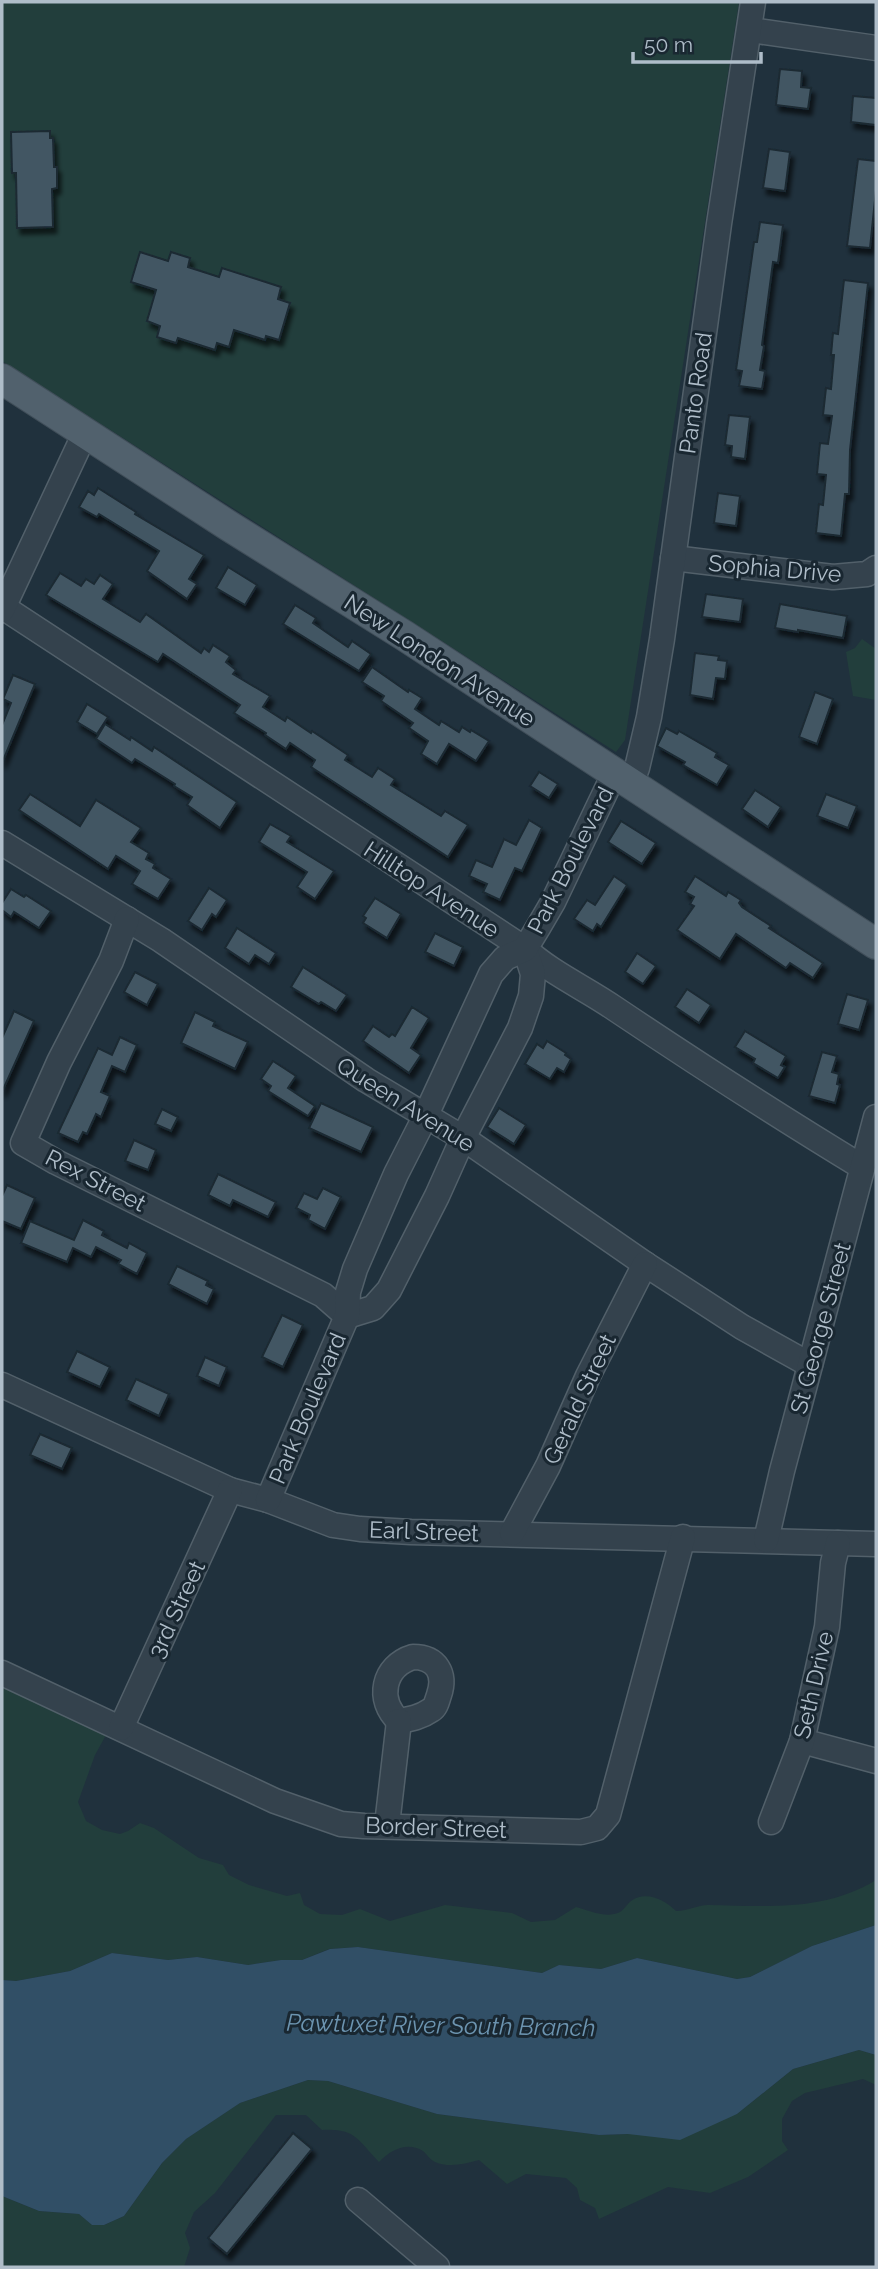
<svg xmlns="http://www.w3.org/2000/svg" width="878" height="2269" font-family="Raleway,sans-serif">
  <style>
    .green { fill: #223e3c }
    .water { fill: #314f66 }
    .building { fill: #435764; stroke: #1b2933; stroke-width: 2; filter: url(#shadow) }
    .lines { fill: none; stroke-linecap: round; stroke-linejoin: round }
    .minor-casing { stroke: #52606a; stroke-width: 27 }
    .major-casing { stroke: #404e59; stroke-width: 32 }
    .minor { stroke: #34424d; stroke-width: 24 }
    .major { stroke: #51616d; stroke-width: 30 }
    .labels { text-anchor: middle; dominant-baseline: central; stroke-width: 6; stroke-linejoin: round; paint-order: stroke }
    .street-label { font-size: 23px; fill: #afbdc9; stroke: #192731 }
    .water-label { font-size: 24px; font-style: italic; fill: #6c94b0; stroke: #192731 }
  </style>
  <defs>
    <filter id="shadow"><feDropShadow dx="3.5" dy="6" stdDeviation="2" flood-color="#0009"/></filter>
  </defs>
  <rect width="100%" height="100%" fill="#20313d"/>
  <g class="green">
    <polygon points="2,2 739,2 625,740 616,752 2,361"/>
    <polygon points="862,639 876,649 876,700 853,696 846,652 855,648"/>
    <path d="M2,1674L111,1726L95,1755L78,1802L86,1821L102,1830L120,1834L128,1831L140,1823L154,1828L199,1858L223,1865L229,1875L249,1885L287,1896L300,1893L304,1905L320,1914L342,1915L360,1909L390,1921L445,1905L512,1913L531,1922L555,1920L576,1907C587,1910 603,1917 614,1914C623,1913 625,1906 631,1901C646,1890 665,1900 676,1911C689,1911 697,1905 708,1905C766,1906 824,1912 876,1880V1925L812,1946L750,1977L737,1979L637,1958L601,1969L559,1965L542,1973L358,1947L329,1949L302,1960H281L248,1965L197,1957L168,1960L112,1953L70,1971L16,1981L2,1980Z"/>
    <path d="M859,2050L876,2055V2085L863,2079L805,2093L792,2101L782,2119V2141L788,2150L748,2177L710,2193L668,2187L599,2219L595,2208L580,2200L577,2188L566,2178L526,2174L507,2184L479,2160C465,2164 449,2168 435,2162C430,2160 427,2154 423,2151C407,2141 390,2150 379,2162C357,2139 355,2128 322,2130L306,2115H276L215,2193L194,2212L185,2233L190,2248L184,2267H2V2196L39,2211L79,2214L92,2225H104L124,2216L162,2163L186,2139L240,2103L308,2080L328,2081L437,2114L599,2135L628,2134L737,2114L793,2069Z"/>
  </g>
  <polygon class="water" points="876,1925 876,2055 859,2050 793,2069 737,2114 680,2140 628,2134 599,2135 437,2114 328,2081 308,2080 240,2103 186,2139 162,2163 124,2216 104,2225 92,2225 79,2214 39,2211 2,2196 2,1980 16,1981 70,1971 112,1953 168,1960 197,1957 248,1965 281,1960 302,1960 330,1949 358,1947 542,1973 559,1965 601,1969 637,1958 737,1979 750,1977 812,1946"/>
  <g class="building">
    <polygon points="780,69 802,71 801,87 811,88 808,109 776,105"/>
    <polygon points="853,96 876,98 876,125 851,122"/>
    <polygon points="50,131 50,138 53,138 54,167 57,167 57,188 52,189 53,227 17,228 16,173 12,173 11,132"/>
    <polygon points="769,149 790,152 785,191 763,188"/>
    <polygon points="858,159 876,161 876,190 870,248 847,246"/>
    <polygon points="760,222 783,225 778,263 773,262 762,345 764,346 760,370 765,371 762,389 739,386 742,371 736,370 754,242 757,242"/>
    <polygon points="140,252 168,261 171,252 190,258 188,267 219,277 222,268 281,287 278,299 290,303 279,340 266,336 265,340 234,330 229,347 217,343 215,350 178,338 176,343 157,337 160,326 147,321 156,290 131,282"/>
    <polygon points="844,280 868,283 850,450 849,494 845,494 841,536 816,533 819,504 823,505 826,475 817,474 820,443 828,444 832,416 823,415 826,388 831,389 834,355 831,355 833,333 838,334"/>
    <polygon points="729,415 750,417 745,459 731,457 732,446 725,445"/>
    <polygon points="98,488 136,512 135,514 204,555 189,579 197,584 187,599 147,571 159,551 99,514 97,517 79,507 88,491 94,495"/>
    <polygon points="718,493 740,496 736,526 714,523"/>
    <polygon points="228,567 257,585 245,605 216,588"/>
    <polygon points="60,573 81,586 86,579 94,584 100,575 113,584 103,599 140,622 146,614 201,653 204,648 209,652 213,645 230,656 226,662 236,670 233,674 270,696 263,707 285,721 287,717 311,733 312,731 348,755 345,760 372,777 378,768 395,779 391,785 441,816 445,811 468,825 448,857 311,767 315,760 290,743 286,749 265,735 266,733 234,713 240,705 163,654 158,662 46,595"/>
    <polygon points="706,594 743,599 740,622 702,617"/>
    <polygon points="780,604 847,616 843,638 798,630 798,632 775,628"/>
    <polygon points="295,605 316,618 313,623 348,647 352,641 371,654 359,671 283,624"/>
    <polygon points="695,653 719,656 718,660 727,661 725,679 716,678 713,699 690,695"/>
    <polygon points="372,667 408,692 409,690 422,698 415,709 439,725 441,721 459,732 462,727 470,732 471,730 489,741 476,761 449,744 437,764 421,754 428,741 409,728 413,723 381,701 384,696 362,682"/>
    <polygon points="13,675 35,684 2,763 2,725 11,703 3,699"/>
    <polygon points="815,692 833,699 817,744 799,737"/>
    <polygon points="87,704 108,717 97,734 77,722"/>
    <polygon points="105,724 130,740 131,737 152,751 154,747 237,802 220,828 187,805 192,797 174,786 175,784 135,759 132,763 96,739"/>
    <polygon points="666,728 677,734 679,731 717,753 715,757 729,765 717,785 683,765 685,762 657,746"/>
    <polygon points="539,772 558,784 549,798 530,786"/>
    <polygon points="755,790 781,807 768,827 742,809"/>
    <polygon points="30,794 80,826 96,800 141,828 131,842 149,853 146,859 155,864 153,868 171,879 158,899 132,884 140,871 116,856 108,869 19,810"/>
    <polygon points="826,794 857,806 848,828 817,816"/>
    <polygon points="529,820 542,828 522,871 515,868 500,900 483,892 487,884 469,876 476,860 492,867 504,839 516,845"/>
    <polygon points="621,821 656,843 642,864 608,842"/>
    <polygon points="270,824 291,836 287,842 334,871 315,899 297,887 307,872 259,842"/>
    <polygon points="614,876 627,885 601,927 597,924 593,931 574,919 587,900 595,905"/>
    <polygon points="695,876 726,896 728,892 741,900 739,903 742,907 771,926 769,928 823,963 813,978 790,963 786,968 736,934 720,959 677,930 694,906 690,904 694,897 685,892"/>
    <polygon points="209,888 227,900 216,917 212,914 202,930 188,921"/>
    <polygon points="11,889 24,897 26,895 51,911 39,928 14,912 11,917 2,910 2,903"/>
    <polygon points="375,898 401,914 387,938 363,923 366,918 363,916"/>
    <polygon points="237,928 276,953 269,964 255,955 249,964 225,948"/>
    <polygon points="435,933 463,947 454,966 425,952"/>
    <polygon points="637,953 656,966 643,984 625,972"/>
    <polygon points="303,967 347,995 336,1011 321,1002 319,1004 291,987"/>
    <polygon points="135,972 158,984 147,1005 124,992"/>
    <polygon points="687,989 711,1005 699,1023 675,1007"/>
    <polygon points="847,994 868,1000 859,1030 838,1024"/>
    <polygon points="412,1007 429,1018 411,1048 421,1055 409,1073 363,1041 373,1026 389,1037 392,1034 395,1036"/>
    <polygon points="14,1011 34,1021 2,1092 2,1038"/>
    <polygon points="195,1012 215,1022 213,1026 248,1042 235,1069 181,1043"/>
    <polygon points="745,1031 786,1056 781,1065 785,1067 778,1078 753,1063 755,1059 735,1047"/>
    <polygon points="120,1037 137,1045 125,1072 112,1066 101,1092 110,1096 101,1117 96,1114 87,1134 83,1132 78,1142 58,1133 98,1048 112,1055"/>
    <polygon points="547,1041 566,1053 565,1055 571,1059 564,1072 557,1068 550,1079 525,1064 537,1044 543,1048"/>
    <polygon points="822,1052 837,1056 832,1072 839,1074 837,1084 840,1085 835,1103 809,1096"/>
    <polygon points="273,1061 296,1076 288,1088 315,1106 308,1116 268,1091 271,1086 261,1079"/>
    <polygon points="321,1103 373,1127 361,1152 309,1128"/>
    <polygon points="499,1108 526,1125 514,1144 487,1127"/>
    <polygon points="162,1109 178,1117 171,1131 155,1124"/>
    <polygon points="134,1140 156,1150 148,1170 125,1161"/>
    <polygon points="218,1174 276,1202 268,1217 233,1200 230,1206 208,1195"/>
    <polygon points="7,1185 35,1198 21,1229 2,1221 2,1196"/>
    <polygon points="323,1188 341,1197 325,1229 308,1220 310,1215 296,1208 304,1193 317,1199"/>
    <polygon points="83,1220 104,1231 102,1235 127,1248 129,1243 147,1253 137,1274 118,1264 121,1260 96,1247 91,1257 73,1248 67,1262 21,1243 30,1221 74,1240"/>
    <polygon points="177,1266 208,1281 206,1285 214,1289 207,1304 168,1284"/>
    <polygon points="282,1315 303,1325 283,1367 262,1357"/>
    <polygon points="77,1351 110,1367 100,1387 67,1372"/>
    <polygon points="205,1357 227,1367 219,1386 197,1376"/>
    <polygon points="136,1379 169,1394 159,1416 126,1400"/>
    <polygon points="40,1434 72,1448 62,1469 30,1455"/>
    <polygon points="293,2133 312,2149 227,2254 208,2238"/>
  </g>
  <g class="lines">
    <defs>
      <g id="minor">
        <polyline points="750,30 876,48"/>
        <polyline points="673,558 833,577 867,574 876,568"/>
        <path d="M3,607L525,949C551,973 585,988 614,1008C696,1063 778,1116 862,1167"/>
        <polyline points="2,610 85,433"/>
        <polyline points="631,783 637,768 649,717 662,639 719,224 753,2"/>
        <polyline points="2,843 161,940 366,1080 463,1138 645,1264 742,1327 810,1365"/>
        <polyline points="127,919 111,961 59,1062 23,1143 56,1162 323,1295 347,1316"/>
        <polyline points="347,1316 373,1308 389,1290 437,1196 463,1138 520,1028 531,996 533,974 525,949"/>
        <polyline points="2,1385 230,1490 268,1500 333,1525 360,1529 411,1532 876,1544"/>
        <polyline points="268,1500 347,1316 348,1292 355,1269 396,1174 425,1117 491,974 505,958 525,949 539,926 553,902 615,772"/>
        <polyline points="512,1533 548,1466 588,1376 645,1264"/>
        <polyline points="766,1540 782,1471 876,1117"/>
        <path d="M413,1657C437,1657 446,1674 439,1695C437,1701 436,1707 431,1710C421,1717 411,1719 399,1721C376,1700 383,1666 413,1657Z"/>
        <polyline points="2,1673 275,1801 341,1824 364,1826 581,1832 597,1828 608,1815 683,1537"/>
        <polyline points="121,1728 230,1490"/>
        <polyline points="802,1741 876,1761"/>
        <polyline points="771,1822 802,1741 827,1627 833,1563 838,1543"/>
        <polyline points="387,1825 399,1721"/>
        <polyline points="358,2200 437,2267"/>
      </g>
      <polyline id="major" points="2,379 229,526 405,636 876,944"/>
    </defs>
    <use href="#minor" class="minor-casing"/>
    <use href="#major" class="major-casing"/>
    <use href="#minor" class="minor"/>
    <use href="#major" class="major"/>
  </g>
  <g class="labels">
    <g class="street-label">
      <text transform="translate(695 393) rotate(-82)">Panto Road</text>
      <text transform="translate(775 568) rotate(5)">Sophia Drive</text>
      <text transform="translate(440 660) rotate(33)">New London Avenue</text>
      <text transform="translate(570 860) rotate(-63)">Park Boulevard</text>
      <text transform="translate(432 889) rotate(33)">Hilltop Avenue</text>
      <text transform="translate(406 1104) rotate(32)">Queen Avenue</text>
      <text transform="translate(96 1180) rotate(27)">Rex Street</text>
      <text transform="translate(820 1328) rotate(-75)">St George Street</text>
      <text transform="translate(579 1399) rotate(-65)">Gerald Street</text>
      <text transform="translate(307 1408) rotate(-67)">Park Boulevard</text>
      <text transform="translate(424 1531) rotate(2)">Earl Street</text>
      <text transform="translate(176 1609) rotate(-65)">3rd Street</text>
      <text transform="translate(813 1685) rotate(-77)">Seth Drive</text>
      <text transform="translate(436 1827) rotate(2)">Border Street</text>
    </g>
    <g class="water-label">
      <text transform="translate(441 2025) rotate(1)">Pawtuxet River South Branch</text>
    </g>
  </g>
  <rect width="878" height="2269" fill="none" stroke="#afbdc9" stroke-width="7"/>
  <path d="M633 52v10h128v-10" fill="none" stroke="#afbdc9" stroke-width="3.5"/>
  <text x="644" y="52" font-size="21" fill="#afbdc9" stroke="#192731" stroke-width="5" paint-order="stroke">50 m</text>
</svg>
